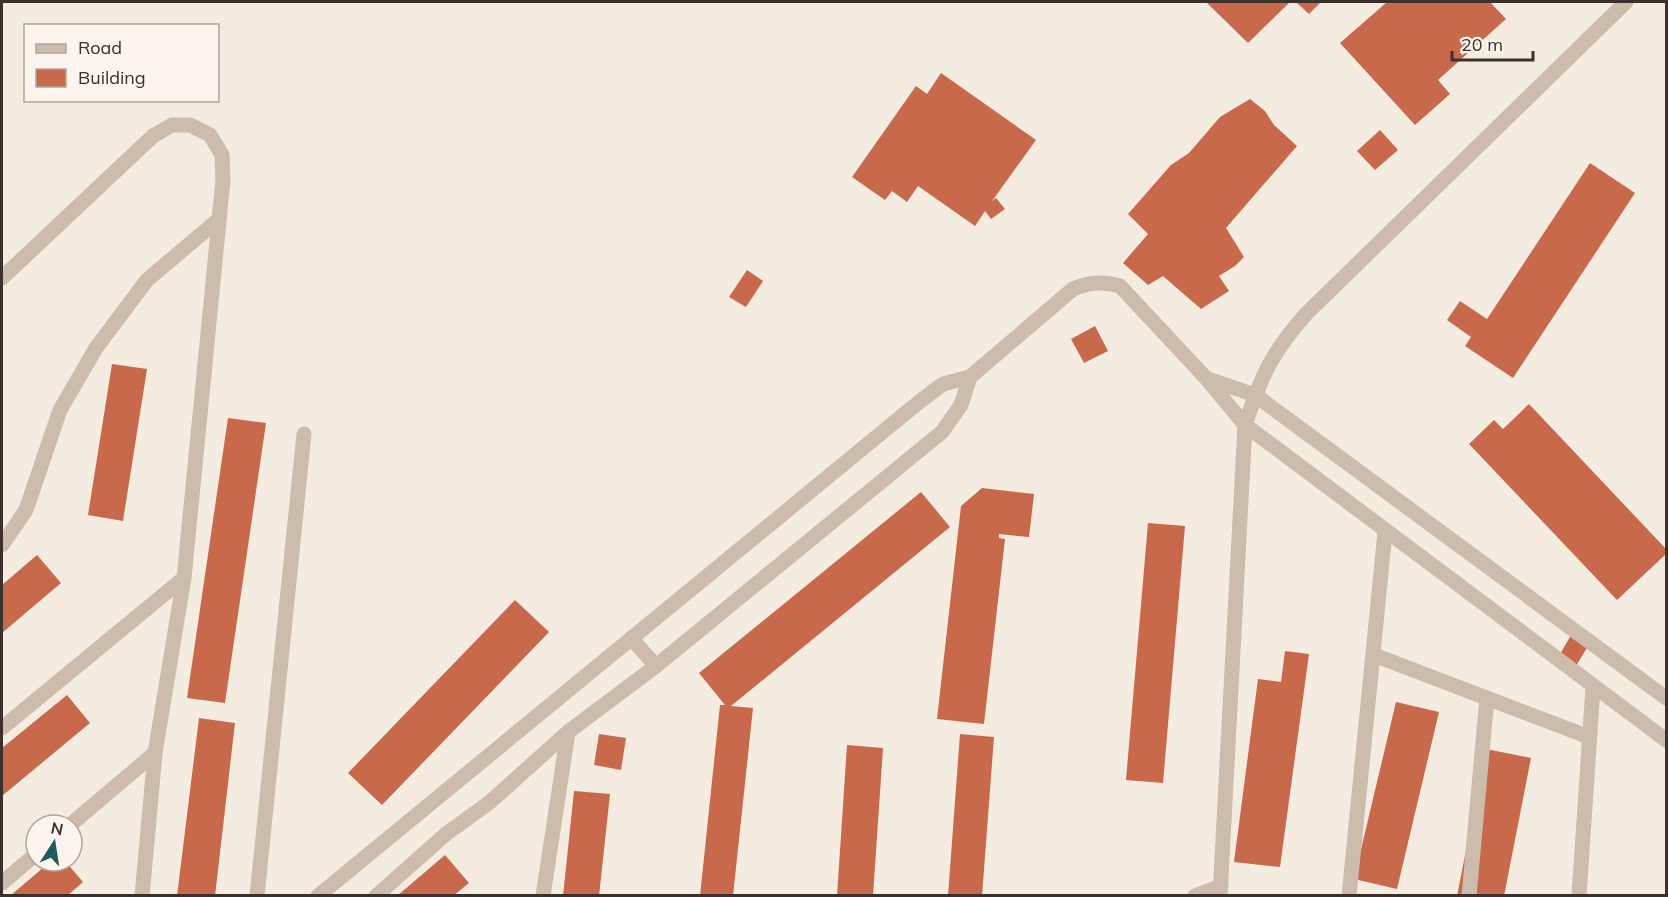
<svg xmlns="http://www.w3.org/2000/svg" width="1668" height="897" font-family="Mulish,sans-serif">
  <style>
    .building { fill: #c8694b }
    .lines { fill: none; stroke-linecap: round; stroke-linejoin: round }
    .street { stroke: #cdbbac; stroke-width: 15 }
  </style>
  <rect width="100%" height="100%" fill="#f4ebe1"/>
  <g class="building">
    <polygon points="1206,2 1290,2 1248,43"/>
    <polygon points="1296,2 1321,2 1309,14"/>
    <polygon points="1387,2 1490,2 1506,19 1438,80 1450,94 1415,125 1340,43"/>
    <polygon points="941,73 1036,140 992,201 996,198 1005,209 991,219 985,211 975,226 918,186 907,202 892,191 885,200 852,177 916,86 927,94"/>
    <polygon points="1250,99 1265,111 1274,125 1297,146 1226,228 1244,257 1235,266 1219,276 1229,291 1201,309 1163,276 1148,285 1123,263 1148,234 1128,214 1171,165 1189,153 1220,117"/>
    <polygon points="1380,130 1398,150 1375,170 1357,151"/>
    <polygon points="1590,163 1635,193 1513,378 1465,346 1471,337 1447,320 1460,301 1487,319"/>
    <polygon points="747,270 763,281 746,307 729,297"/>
    <polygon points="1095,326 1108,351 1084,363 1071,339"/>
    <polygon points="112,364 147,369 123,521 88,515"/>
    <polygon points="1529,404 1666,549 1666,554 1617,600 1469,444 1494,420 1503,429"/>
    <polygon points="228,418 266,423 225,703 187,698"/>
    <polygon points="982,488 1034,494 1029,537 999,534 999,538 1005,539 984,724 937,719 961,506"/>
    <polygon points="921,492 950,527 731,706 753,708 733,896 700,896 720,705 725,705 699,673"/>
    <polygon points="1148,523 1185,526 1163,783 1126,780"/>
    <polygon points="37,555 61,583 2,633 2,585"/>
    <polygon points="515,600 549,632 382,805 348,773"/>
    <polygon points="1571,635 1588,646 1576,666 1559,656"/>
    <polygon points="1285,651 1309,654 1280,867 1234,862 1258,679 1281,682"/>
    <polygon points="67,695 90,723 2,796 2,748"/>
    <polygon points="1396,702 1439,712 1397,889 1354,879"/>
    <polygon points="199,718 235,723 215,896 177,896"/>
    <polygon points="599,734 626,738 621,770 594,765"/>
    <polygon points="960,734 994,737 982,896 948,896"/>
    <polygon points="847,745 883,748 873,896 837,896"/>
    <polygon points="1486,749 1531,758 1504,896 1457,896"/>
    <polygon points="574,791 610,794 599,896 563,896"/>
    <polygon points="445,855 469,883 453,896 397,896"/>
    <polygon points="51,861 65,861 83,882 67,896 10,896"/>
  </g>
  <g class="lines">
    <g class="street">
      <polyline points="2,278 153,136 172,125 190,125 210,135 222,155 223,180 184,578 155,753 142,896"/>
      <polyline points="1208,379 1255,395 1666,698"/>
      <polyline points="2,545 26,510 60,410 96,348 147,280 218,220"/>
      <polyline points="631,638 656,666"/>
      <polyline points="1374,655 1589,737"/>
      <polyline points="2,728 184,578"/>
      <polyline points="70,825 155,753"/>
      <polyline points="2,883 36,854"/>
      <polyline points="257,896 304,434"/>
      <path d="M318,896L919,402L943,384L970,377L1073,289C1090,282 1103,281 1120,286L1206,378L1245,425L1666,740"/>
      <polyline points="376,896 446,834 490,802 568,732 656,666 942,432 961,405 970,377"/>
      <polyline points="543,896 568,732"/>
      <polyline points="1195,896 1221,886"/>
      <path d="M1220,896L1245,425C1262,375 1271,353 1307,313L1626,2"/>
      <polyline points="1349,896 1385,532"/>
      <polyline points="1469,896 1487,698"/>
      <polyline points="1579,896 1593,687"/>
    </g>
  </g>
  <rect width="1668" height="897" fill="none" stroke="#3b302b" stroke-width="6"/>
  <rect x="24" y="24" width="195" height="78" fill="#fbf5ee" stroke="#aea6a0" stroke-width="1.5"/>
  <rect x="36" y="44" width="30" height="9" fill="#cdbbac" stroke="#aea6a0" stroke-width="1.5"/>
  <text x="78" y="54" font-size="18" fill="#3b302b">Road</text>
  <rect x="36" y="69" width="30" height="18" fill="#c8694b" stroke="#aea6a0" stroke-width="1.5"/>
  <text x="78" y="84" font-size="18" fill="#3b302b">Building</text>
  <g transform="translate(54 843) rotate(12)"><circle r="28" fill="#fbf5ee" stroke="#aea6a0" stroke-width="1.5"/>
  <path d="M0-4.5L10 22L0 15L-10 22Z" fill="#1f5a5e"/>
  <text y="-9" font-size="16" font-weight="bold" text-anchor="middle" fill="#3b302b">N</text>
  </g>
  <path d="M1452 51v9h81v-9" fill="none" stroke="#3b302b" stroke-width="3"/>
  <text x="1461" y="51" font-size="18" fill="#3b302b" stroke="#fbf5ee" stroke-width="4.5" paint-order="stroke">20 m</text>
</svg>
